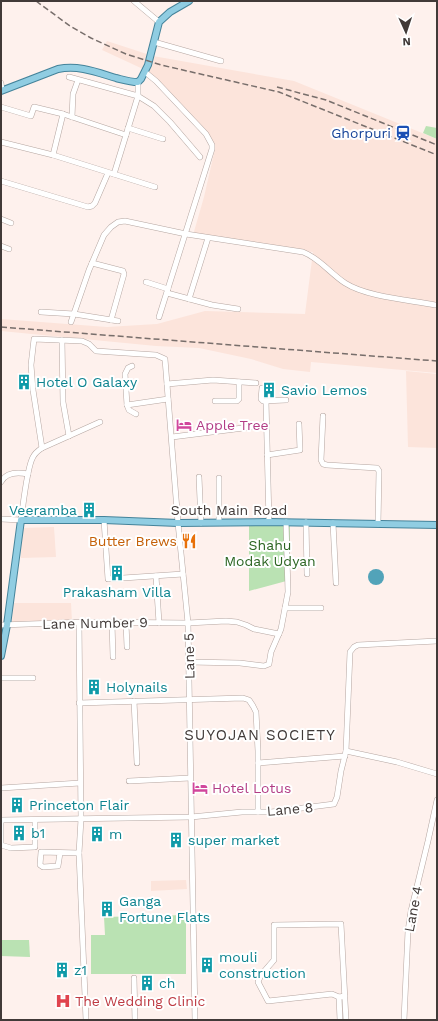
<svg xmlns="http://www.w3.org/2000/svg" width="438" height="1021" font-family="'Work Sans',sans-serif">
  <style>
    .built { fill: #fce4db }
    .green { fill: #bae2b3 }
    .water { fill: #52a3b9 }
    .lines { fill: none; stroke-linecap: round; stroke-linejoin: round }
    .minor-casing { stroke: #b5a6a1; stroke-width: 6 }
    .major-casing { stroke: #44839a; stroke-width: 8 }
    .minor { stroke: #fff; stroke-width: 5 }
    .major { stroke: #90cde2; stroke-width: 6 }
    .rail { stroke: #776e6b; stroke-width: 1.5; stroke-dasharray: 6 3; stroke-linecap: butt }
    .labels { text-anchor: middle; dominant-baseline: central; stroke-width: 4; stroke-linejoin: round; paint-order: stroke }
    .transit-label { font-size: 14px; fill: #164399; stroke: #fff; text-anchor: end }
    .culture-label { font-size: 14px; fill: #0d838f; stroke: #fff; text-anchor: start }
    .hotel-label { font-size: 14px; fill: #b23c85; stroke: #fff; text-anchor: start }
    .street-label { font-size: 14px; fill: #413a38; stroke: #fff }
    .food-label { font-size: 14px; fill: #c56008; stroke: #fff; text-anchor: end }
    .park-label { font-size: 14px; fill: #2c6522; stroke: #fff }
    .health-label { font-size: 14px; fill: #be3a42; stroke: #fff; text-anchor: start }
    .neighbourhood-label { font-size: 15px; letter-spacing: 1px; fill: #413a38; stroke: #fff }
  </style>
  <rect width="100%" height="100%" fill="#fef1ed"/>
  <g class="built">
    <polygon points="107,41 153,56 294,81 437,139 437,373 311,362 310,372 283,369 251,359 199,348 156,346 1,331 1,319 107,327 157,324 205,311 305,314 313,252 193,235 204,197 215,149 209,135 192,115 155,78 143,69 102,50"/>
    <polygon points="406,371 437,374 437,448 408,447"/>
    <polygon points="54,527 56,557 21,558 21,528"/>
    <polygon points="13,603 71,603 72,622 12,624"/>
    <polygon points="186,880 187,889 151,891 151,881"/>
  </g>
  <g class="green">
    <polygon points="426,126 437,128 437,139 423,133"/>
    <polygon points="249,526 290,526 290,580 249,591"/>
    <polygon points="186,915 186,974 91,974 91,935 105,935 104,917"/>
    <polygon points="1,940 29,940 30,957 1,956"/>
  </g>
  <circle class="water" cx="376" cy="577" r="8"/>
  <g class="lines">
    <defs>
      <g id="minor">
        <polyline points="134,1 159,22"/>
        <polyline points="154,42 221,61"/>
        <polyline points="145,72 156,81 206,134 212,145 212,149 159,317"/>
        <polyline points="69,77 138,96 154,106 170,122 200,157"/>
        <polyline points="1,83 2,90"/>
        <polyline points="1,107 31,116 34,107 63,114 126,135"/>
        <polyline points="72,117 73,94 78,80"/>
        <polyline points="128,128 163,139"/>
        <polyline points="1,142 53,155 155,187"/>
        <polyline points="53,155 63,114"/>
        <polyline points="114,174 138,96 138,82"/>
        <polyline points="1,181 88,207 92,206 95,203 108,173"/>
        <polyline points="1,219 11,223"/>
        <polyline points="1,246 9,249"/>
        <polyline points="92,263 119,270 123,271 124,274 111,320"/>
        <polyline points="146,282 168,289"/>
        <polyline points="167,293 212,305 238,309"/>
        <polyline points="189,299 208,238"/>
        <polyline points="41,312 74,314 118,321"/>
        <path d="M71,322L89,270L104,235L111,227L118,222L125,221L186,234L303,252C319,258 330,273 345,283C367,297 409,300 435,305"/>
        <polyline points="62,340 63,402 69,436"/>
        <polyline points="167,384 213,380 256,383"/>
        <polyline points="262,388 261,399 263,401 286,400"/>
        <polyline points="215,401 237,401 239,399 239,382"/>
        <polyline points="266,401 269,522"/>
        <polyline points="127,405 125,374 128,368 132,366"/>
        <polyline points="136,414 129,410 127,405 168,399"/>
        <polyline points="323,416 321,460 323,464 327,465 377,468 379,471 378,524"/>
        <polyline points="172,437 267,425"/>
        <polyline points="42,448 33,390 31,365 34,339 82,341 89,344 96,351 156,355 165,359 178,523 188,623 195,1020"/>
        <polyline points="267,455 300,450 299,424"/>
        <polyline points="199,477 201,523"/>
        <polyline points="219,478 219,522"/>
        <path d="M1,482C6,472 18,472 28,474"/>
        <path d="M1,519L21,520C23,506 27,467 33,457C35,453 39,450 42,448L100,422"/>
        <polyline points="104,520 108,579 183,574"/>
        <polyline points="306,522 307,574"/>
        <polyline points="333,523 336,583"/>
        <polyline points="156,576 159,623"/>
        <polyline points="285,608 321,608"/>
        <polyline points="79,623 81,819 79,853 86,1020"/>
        <polyline points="112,623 113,657"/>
        <polyline points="126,623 127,647"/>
        <polyline points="1,625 85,622 188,623 226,621 237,622 246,625 254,629 279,634"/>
        <polyline points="189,662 240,663 264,666 269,664 271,652 281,629 288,592 286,522"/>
        <polyline points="1,678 33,678"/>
        <polyline points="134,701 137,763"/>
        <polyline points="79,703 243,698 249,700 253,706 256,712 258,751 258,812"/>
        <polyline points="346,751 397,762 437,774"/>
        <polyline points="258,763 345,756"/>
        <polyline points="129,781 190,778"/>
        <polyline points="1,788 80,783"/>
        <polyline points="1,820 191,817 242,812 271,812 334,804 337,797 341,771 346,751 350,652 354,647 358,645 437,641"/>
        <polyline points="1,820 1,845 11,848 35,847 35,820"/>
        <polyline points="60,853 58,866 43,867 40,865 41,852 79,853"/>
        <polyline points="134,978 135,1020"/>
        <polyline points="345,996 339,997 332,994 268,1001 258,982 261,975 274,960 274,925 341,924 346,1020"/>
        <polyline points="339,997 340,1020"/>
        <polyline points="404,1020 408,931 411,911 428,841 437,800"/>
      </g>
      <g id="major">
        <path d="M1,91L58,69C79,65 96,72 116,78C124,80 130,82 138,82L141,79L148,65L159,22L170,12L189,1"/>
        <polyline points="1,656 7,625 21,520 104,520 178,523 269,522 437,525"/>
      </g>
    </defs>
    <use href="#minor" class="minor-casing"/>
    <use href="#major" class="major-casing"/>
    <use href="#minor" class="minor"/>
    <use href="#major" class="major"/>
    <g class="rail">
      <polyline points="36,1 70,26 91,38 126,54 161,65 279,92 437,155"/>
      <polyline points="277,87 326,100 437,145"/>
      <polyline points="1,327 437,361"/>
    </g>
  </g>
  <defs>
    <symbol id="station-bare" viewBox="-9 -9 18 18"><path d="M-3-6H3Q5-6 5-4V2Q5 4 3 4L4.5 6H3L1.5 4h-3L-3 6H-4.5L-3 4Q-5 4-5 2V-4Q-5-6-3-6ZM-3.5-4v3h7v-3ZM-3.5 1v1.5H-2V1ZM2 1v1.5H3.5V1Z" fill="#1a4fb4" stroke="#fff" stroke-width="2.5" paint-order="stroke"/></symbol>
    <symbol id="building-bare" viewBox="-9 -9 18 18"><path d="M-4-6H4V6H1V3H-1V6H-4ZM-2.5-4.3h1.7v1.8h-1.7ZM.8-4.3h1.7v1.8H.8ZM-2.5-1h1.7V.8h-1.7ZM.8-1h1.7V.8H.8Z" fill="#0f9aa8" stroke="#fff" stroke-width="2.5" paint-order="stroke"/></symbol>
    <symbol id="hotel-bare" viewBox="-9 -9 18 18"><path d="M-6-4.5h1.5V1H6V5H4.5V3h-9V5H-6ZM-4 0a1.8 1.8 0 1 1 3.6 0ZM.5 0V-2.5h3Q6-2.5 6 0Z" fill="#d1479c" stroke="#fff" stroke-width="2.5" paint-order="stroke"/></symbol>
    <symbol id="restaurant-bare" viewBox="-9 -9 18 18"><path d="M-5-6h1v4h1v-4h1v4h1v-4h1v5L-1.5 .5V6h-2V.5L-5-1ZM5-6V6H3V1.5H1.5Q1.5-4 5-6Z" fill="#e8710a" stroke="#fff" stroke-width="2.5" paint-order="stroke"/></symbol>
    <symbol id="hospital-bare" viewBox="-9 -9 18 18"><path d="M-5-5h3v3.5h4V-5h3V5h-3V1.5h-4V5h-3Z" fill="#e0444e" stroke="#fff" stroke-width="2.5" paint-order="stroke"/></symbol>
  </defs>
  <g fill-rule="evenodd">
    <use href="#station-bare" x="392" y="122" width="22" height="22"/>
    <use href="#building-bare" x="13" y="371" width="22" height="22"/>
    <use href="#building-bare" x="258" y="379" width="22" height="22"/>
    <use href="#hotel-bare" x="173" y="414" width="22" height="22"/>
    <use href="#building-bare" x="78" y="499" width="22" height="22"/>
    <use href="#restaurant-bare" x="178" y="530" width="22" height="22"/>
    <use href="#building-bare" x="106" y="562" width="22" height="22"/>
    <use href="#building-bare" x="83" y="676" width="22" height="22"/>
    <use href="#hotel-bare" x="189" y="777" width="22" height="22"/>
    <use href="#building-bare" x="6" y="794" width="22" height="22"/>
    <use href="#building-bare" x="8" y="822" width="22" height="22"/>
    <use href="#building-bare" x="86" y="823" width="22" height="22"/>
    <use href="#building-bare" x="165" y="829" width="22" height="22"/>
    <use href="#building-bare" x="96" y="898" width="22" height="22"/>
    <use href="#building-bare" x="196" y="954" width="22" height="22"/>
    <use href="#building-bare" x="51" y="959" width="22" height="22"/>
    <use href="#building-bare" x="136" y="972" width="22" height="22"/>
    <use href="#hospital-bare" x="52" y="990" width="22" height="22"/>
  </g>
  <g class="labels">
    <g class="transit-label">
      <text x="391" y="133">Ghorpuri</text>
    </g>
    <g class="culture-label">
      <text x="36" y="382">Hotel O Galaxy</text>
      <text x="281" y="390">Savio Lemos</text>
      <text x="77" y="510" text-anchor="end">Veeramba</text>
      <text x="117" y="592" text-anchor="middle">Prakasham Villa</text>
      <text x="106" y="687">Holynails</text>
      <text x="29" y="805">Princeton Flair</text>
      <text x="31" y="833">b1</text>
      <text x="109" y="834">m</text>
      <text x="188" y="840">super market</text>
      <text x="119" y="901">Ganga<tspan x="119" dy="16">Fortune Flats</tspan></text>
      <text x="219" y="957">mouli<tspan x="219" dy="16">construction</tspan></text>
      <text x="74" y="970">z1</text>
      <text x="159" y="983">ch</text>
    </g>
    <g class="hotel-label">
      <text x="196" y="425">Apple Tree</text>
      <text x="212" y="788">Hotel Lotus</text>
    </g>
    <g class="street-label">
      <text x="229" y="510">South Main Road</text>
      <text transform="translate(95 623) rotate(-1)">Lane Number 9</text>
      <text transform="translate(189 656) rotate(-91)">Lane 5</text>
      <text transform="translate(290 809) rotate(-5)">Lane 8</text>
      <text transform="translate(413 909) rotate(-79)">Lane 4</text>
    </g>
    <g class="food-label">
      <text x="177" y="541">Butter Brews</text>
    </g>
    <g class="park-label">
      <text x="270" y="545">Shahu<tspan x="270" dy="16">Modak Udyan</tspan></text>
    </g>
    <g class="health-label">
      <text x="75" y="1001">The Wedding Clinic</text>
    </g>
    <g class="neighbourhood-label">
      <text x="260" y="735">SUYOJAN SOCIETY</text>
    </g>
  </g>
  <rect width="438" height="1021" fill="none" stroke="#413a38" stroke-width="4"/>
  <g transform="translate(406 32) rotate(177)" stroke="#ffffff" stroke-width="3" paint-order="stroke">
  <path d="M0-3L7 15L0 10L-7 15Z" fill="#413a38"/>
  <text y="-6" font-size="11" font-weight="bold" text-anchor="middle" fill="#413a38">N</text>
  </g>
</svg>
